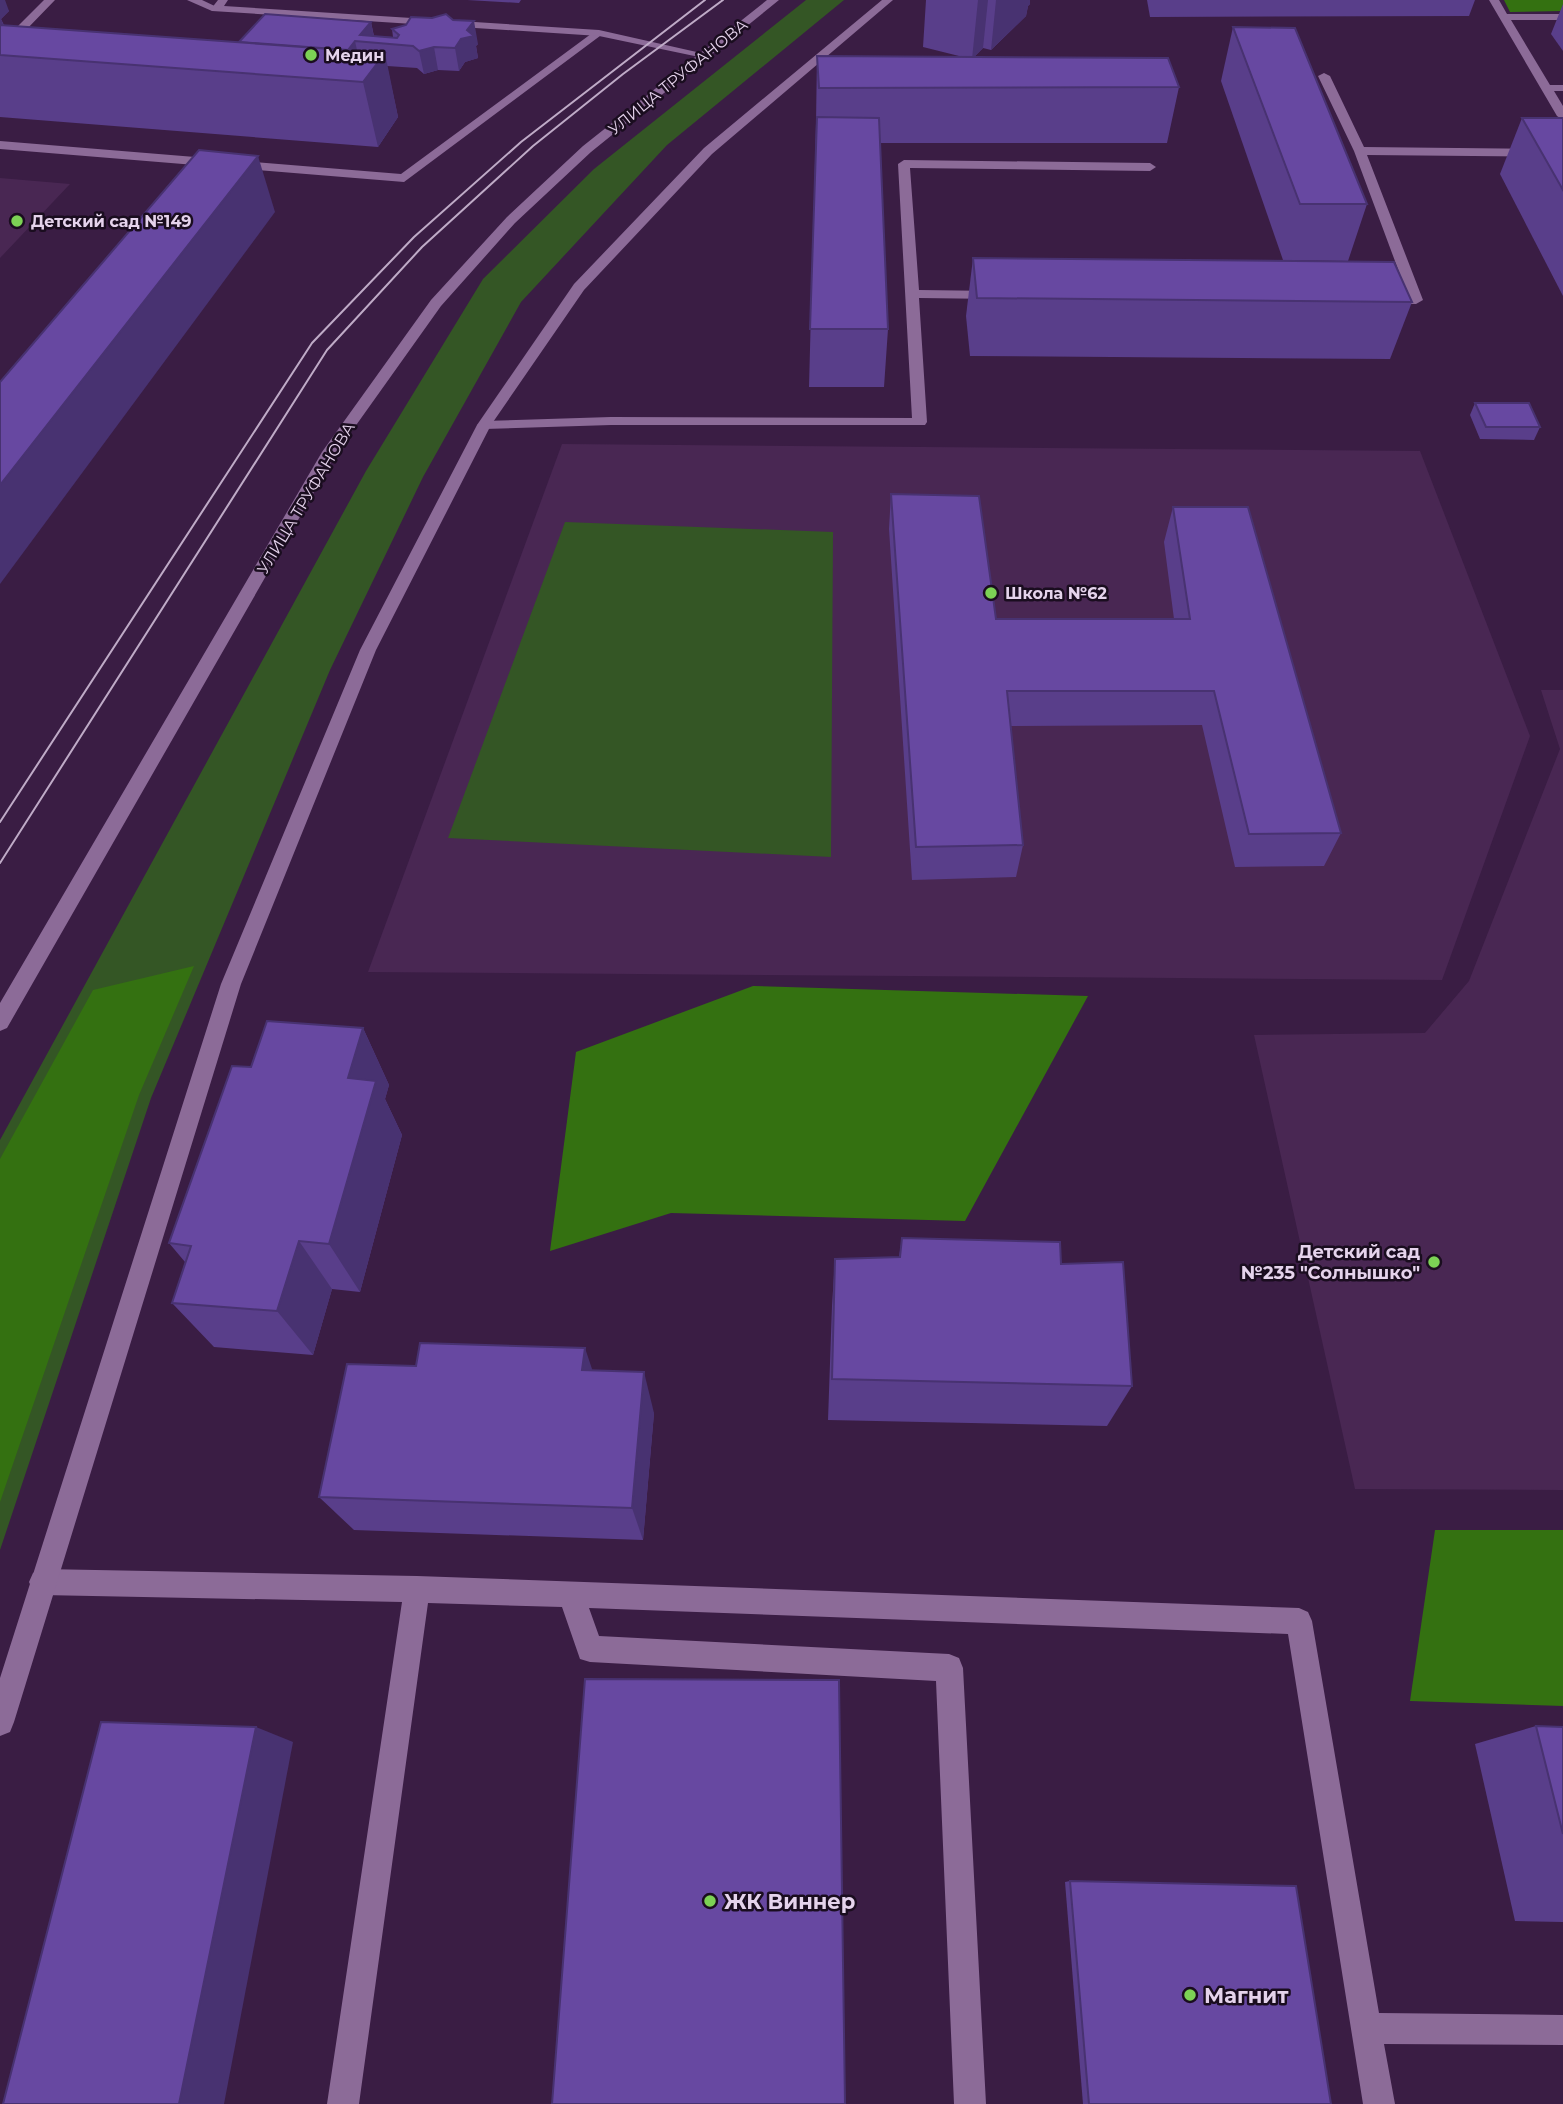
<svg xmlns="http://www.w3.org/2000/svg" width="1563" height="2104" font-family="Montserrat,sans-serif">
  <style>
    .built { fill: #492753 }
    .green { fill: #345625 }
    .forest { fill: #347111 }
    .lines { fill: none; stroke-linecap: round; stroke-linejoin: round }
    .lane { fill: #8c6b98; fill-rule: evenodd }
    .street { fill: #8c6b98; fill-rule: evenodd }
    .secondary { fill: #8c6b98; fill-rule: evenodd }
    .tram { stroke: #bfabc7; stroke-width: 2 }
    .wall { fill: #593e8a }
    .shaded-wall { fill: #483271 }
    .building { fill: #6748a1; stroke: #483271; stroke-width: 2 }
    .poi-dot { fill: #7cd155; stroke: #1a0d1f; stroke-width: 2.5 }
    .labels { text-anchor: middle; dominant-baseline: central; stroke-width: 5; stroke-linejoin: round; paint-order: stroke }
    .far-poi-label { font-size: 16px; font-weight: bold; fill: #e5d3ec; stroke: #1a0d1f; text-anchor: start }
    .far-street-label { font-size: 16px; fill: #e5d3ec; stroke: #1a0d1f }
    .poi-label { font-size: 18px; font-weight: bold; fill: #e5d3ec; stroke: #1a0d1f; text-anchor: end }
    .near-poi-label { font-size: 21px; font-weight: bold; fill: #e5d3ec; stroke: #1a0d1f; text-anchor: start }
  </style>
  <rect width="100%" height="100%" fill="#3a1d44"/>
  <g class="built">
    <polygon points="0,178 70,184 0,258"/>
    <polygon points="562,444 1420,451 1530,736 1442,980 368,972"/>
    <polygon points="1541,690 1563,690 1563,1490 1355,1489 1254,1035 1425,1033 1469,981 1560,749"/>
  </g>
  <g class="green">
    <polygon points="806,0 844,0 667,145 521,302 423,477 330,670 151,1098 0,1550 0,1140 366,471 483,279 594,169"/>
    <polygon points="565,522 833,532 831,857 448,838"/>
  </g>
  <g class="forest">
    <polygon points="1504,0 1563,0 1563,11 1510,12"/>
    <polygon points="194,966 139,1095 0,1502 0,1159 93,990"/>
    <polygon points="753,986 1088,996 965,1221 671,1213 550,1251 576,1052"/>
    <polygon points="1435,1530 1563,1530 1563,1706 1410,1701"/>
  </g>
  <g class="lines">
    <g class="lane">
      <polygon points="44,0 55,0 25,31 35,36 36,44 0,75 0,66 26,43 26,40 16,35 14,30"/>
      <polygon points="187,0 202,0 221,9 212,11"/>
      <polygon points="1489,0 1499,0 1507,14 1563,14 1563,20 1511,20 1550,85 1563,85 1563,91 1554,91 1563,106 1563,120 1557,116"/>
      <polygon points="595,31 604,33 404,182 0,149 0,141 401,174"/>
      <polygon points="1324,73 1330,76 1364,147 1563,149 1563,157 1367,155 1423,300 1416,304 1378,303 1378,297 1408,296 1354,151 1318,76"/>
      <polygon points="904,160 1150,163 1156,167 1150,171 910,168 919,290 997,291 1004,295 997,299 919,298 927,422 925,425 611,425 484,429 477,425 484,421 611,417 912,418 898,164"/>
      <polygon points="42,1569 417,1576 1299,1608 1308,1612 1312,1621 1379,2013 1563,2015 1563,2045 1384,2044 1395,2104 1363,2104 1288,1634 589,1608 599,1636 949,1654 959,1658 963,1668 986,2104 954,2104 936,1681 590,1662 580,1659 562,1607 428,1603 359,2104 327,2104 402,1602 42,1595 33,1591 29,1582 33,1573"/>
    </g>
    <g class="street">
      <polygon points="218,0 228,0 224,6 599,30 710,55 704,58 599,36 212,11 211,9"/>
      <polygon points="882,0 893,0 712,154 584,290 491,425 376,650 241,984 14,1722 10,1732 0,1736 0,1678 221,984 360,650 477,425 574,284 704,148"/>
    </g>
    <polygon class="secondary" points="767,0 779,0 591,152 515,223 441,306 337,452 7,1028 0,1031 0,1003 322,452 431,300 507,217 583,146"/>
    <g class="tram">
      <polyline points="0,822 312,343 414,237 521,142 705,0"/>
      <polyline points="0,863 327,350 422,247 533,146 623,74 723,0"/>
    </g>
  </g>
  <g class="wall">
    <polygon points="0,0 9,11 1,19 4,25 239,42 371,22 374,36 393,37 392,29 478,44 476,46 478,58 465,62 459,71 438,70 424,74 417,68 387,66 398,117 378,147 0,117"/>
    <polygon points="467,0 521,0 519,3"/>
    <polygon points="926,0 1030,0 1030,4 1028,6 1026,16 991,50 983,48 974,57 1179,87 1167,143 880,143 888,329 884,387 809,387 816,123 817,56 963,57 923,47"/>
    <polygon points="1147,0 1475,0 1469,16 1150,17"/>
    <polygon points="1563,4 1563,51 1551,34"/>
    <polygon points="1233,27 1367,204 1348,261 1283,260 1221,81"/>
    <polygon points="1522,118 1563,118 1563,296 1500,174"/>
    <polygon points="973,258 1412,302 1390,359 970,356 966,316"/>
    <polygon points="1475,403 1540,427 1534,440 1480,439 1470,415"/>
    <polygon points="891,494 996,619 1174,619 1164,542 1173,507 1341,833 1324,866 1235,867 1202,725 1011,726 1023,845 1016,877 912,880 889,529"/>
    <polygon points="363,1028 389,1085 385,1099 402,1135 360,1292 332,1289 313,1355 214,1347 172,1303 185,1262 169,1243 251,1067"/>
    <polygon points="902,1238 1061,1264 1132,1386 1107,1426 828,1420 832,1306 835,1259 899,1257"/>
    <polygon points="592,1370 654,1413 643,1540 354,1530 319,1497"/>
    <polygon points="1536,1726 1563,1727 1563,1922 1515,1921 1475,1744"/>
    <polygon points="1070,1881 1331,2104 1083,2104 1065,1882"/>
  </g>
  <g class="shaded-wall">
    <polygon points="0,0 5,0 9,11 1,19 9,39 0,48"/>
    <polygon points="978,0 988,0 983,48 972,59"/>
    <polygon points="996,0 1030,0 1030,4 1028,6 1026,16 991,50"/>
    <polygon points="474,21 478,44 476,46 478,58 465,62 459,71 455,48"/>
    <polygon points="371,22 375,43 360,35"/>
    <polygon points="355,41 360,64 346,53"/>
    <polygon points="434,47 438,70 424,74 419,51"/>
    <polygon points="385,53 398,117 378,147 363,82"/>
    <polygon points="258,156 275,212 0,584 0,485"/>
    <polygon points="363,1028 389,1085 385,1099 402,1135 360,1292 329,1244 348,1078"/>
    <polygon points="299,1241 332,1289 313,1355 277,1311"/>
    <polygon points="585,1348 599,1390 582,1370"/>
    <polygon points="644,1372 654,1413 643,1540 632,1508"/>
    <polygon points="256,1727 293,1742 224,2104 179,2104"/>
  </g>
  <g class="building">
    <polygon points="265,14 371,22 360,35 397,38 399,35 392,29 406,25 411,17 432,18 446,14 453,20 474,21 467,30 474,36 461,39 455,48 434,47 419,51 413,46 355,41 348,50 239,42"/>
    <polygon points="0,25 385,53 363,82 0,55"/>
    <polygon points="1233,27 1295,28 1367,204 1300,204"/>
    <polygon points="817,56 1168,58 1179,87 819,88"/>
    <polygon points="817,117 879,118 888,329 810,329"/>
    <polygon points="1522,118 1563,118 1563,190"/>
    <polygon points="199,150 258,156 0,485 0,382"/>
    <polygon points="973,258 1394,262 1412,302 977,298"/>
    <polygon points="1475,403 1529,403 1540,427 1486,427"/>
    <polygon points="891,494 979,496 996,619 1190,619 1173,507 1248,507 1341,833 1249,834 1214,691 1007,691 1023,845 916,847"/>
    <polygon points="267,1021 363,1028 348,1078 376,1081 329,1244 299,1241 277,1311 172,1303 191,1246 169,1243 232,1066 251,1067"/>
    <polygon points="902,1238 1060,1242 1061,1264 1123,1262 1132,1386 832,1379 835,1259 900,1257"/>
    <polygon points="420,1343 585,1348 582,1370 644,1372 632,1508 319,1497 347,1364 416,1366"/>
    <polygon points="585,1679 839,1680 845,2104 552,2104"/>
    <polygon points="101,1722 256,1727 179,2104 3,2104"/>
    <polygon points="1536,1726 1563,1727 1563,1834"/>
    <polygon points="1070,1881 1296,1886 1331,2104 1089,2104"/>
  </g>
  <g class="poi-dot">
    <circle cx="311" cy="55" r="7"/>
    <circle cx="17" cy="221" r="7"/>
    <circle cx="991" cy="593" r="7"/>
    <circle cx="1434" cy="1262" r="7"/>
    <circle cx="710" cy="1901" r="7"/>
    <circle cx="1190" cy="1995" r="7"/>
  </g>
  <g class="labels">
    <g class="far-poi-label">
      <text x="325" y="55">Медин</text>
      <text x="31" y="221">Детский сад №149</text>
      <text x="1005" y="593">Школа №62</text>
    </g>
    <g class="far-street-label">
      <text transform="translate(678 77) rotate(-39)">УЛИЦА ТРУФАНОВА</text>
      <text transform="translate(306 498) rotate(-59)">УЛИЦА ТРУФАНОВА</text>
    </g>
    <g class="poi-label">
      <text x="1420" y="1252">Детский сад<tspan x="1420" dy="21">№235 "Солнышко"</tspan></text>
    </g>
    <g class="near-poi-label">
      <text x="724" y="1901">ЖК Виннер</text>
      <text x="1204" y="1995">Магнит</text>
    </g>
  </g>
</svg>
